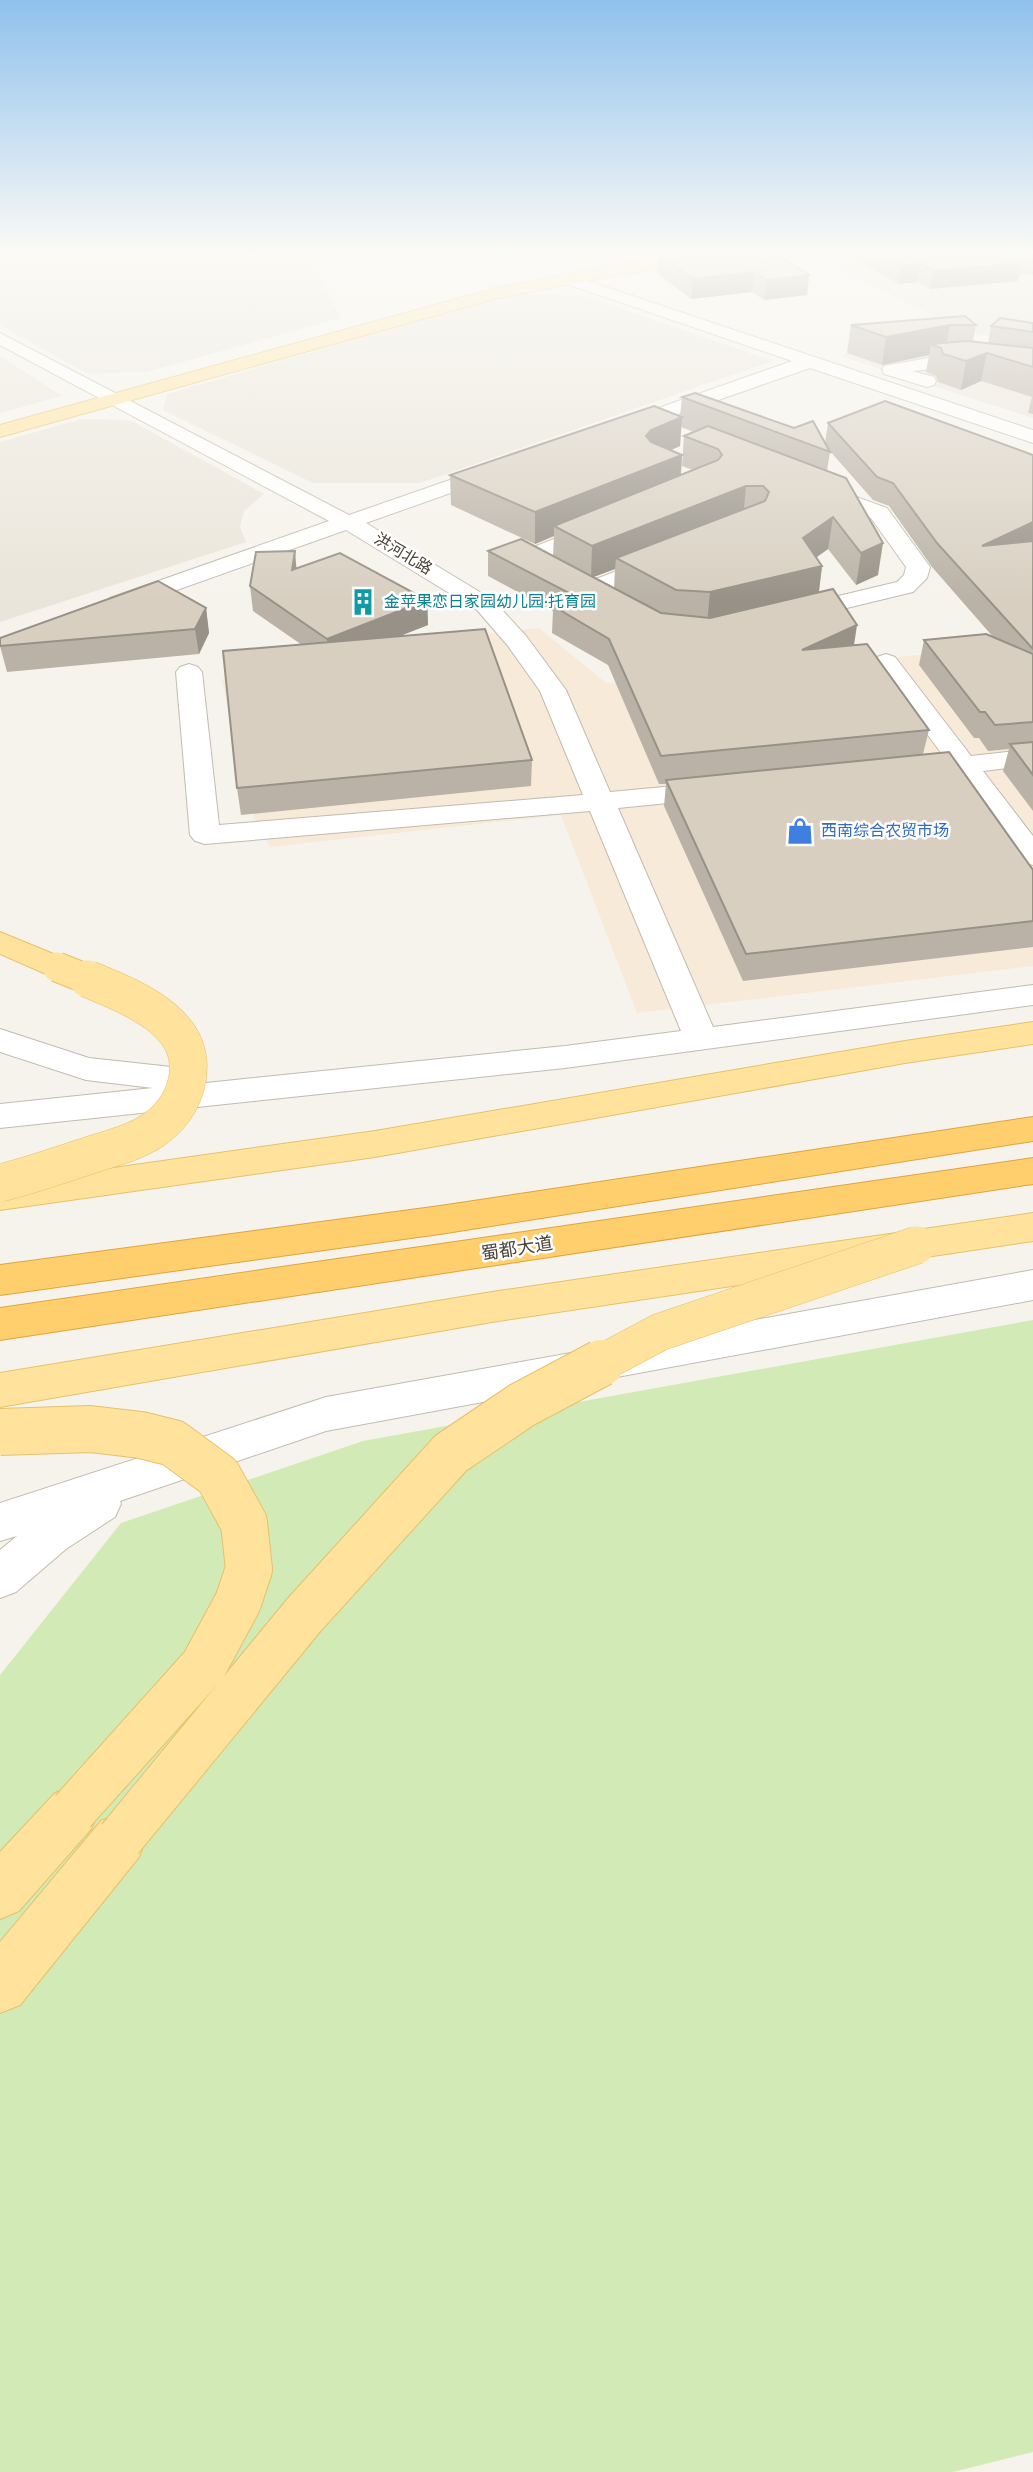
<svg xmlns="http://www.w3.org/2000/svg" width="1033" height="2472" font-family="'Source Sans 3','Noto Sans SC',sans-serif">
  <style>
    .residential { fill: #eae5da }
    .commercial { fill: #f7ead8 }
    .green { fill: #d2eab5 }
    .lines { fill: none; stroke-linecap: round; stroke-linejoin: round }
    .minor-casing { stroke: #c2bbae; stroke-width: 2 }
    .major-casing { stroke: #e6c16a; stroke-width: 2 }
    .highway-casing { stroke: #e0a43c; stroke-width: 2 }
    .minor { fill: #fff; fill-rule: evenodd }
    .major { fill: #ffe39c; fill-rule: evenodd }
    .highway { fill: #ffcf6e; fill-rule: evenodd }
    .major-bridge-far2-casing { stroke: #e6c16a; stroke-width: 31; stroke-linecap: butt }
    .major-bridge-far1-casing { stroke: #e6c16a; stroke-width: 38; stroke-linecap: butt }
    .major-bridge-casing { stroke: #e6c16a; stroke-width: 48; stroke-linecap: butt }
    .major-bridge-far2 { stroke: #ffe39c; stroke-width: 29 }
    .major-bridge-far1 { stroke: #ffe39c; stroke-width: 37 }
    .major-bridge { stroke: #ffe39c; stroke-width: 46 }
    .wall { fill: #bab2a6; fill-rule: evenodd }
    .shaded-wall { fill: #979187 }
    .building { fill: #d8cfc1; stroke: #979187; stroke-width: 2 }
    .labels { text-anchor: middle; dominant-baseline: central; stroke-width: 5; stroke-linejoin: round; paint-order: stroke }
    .far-street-label { font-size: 16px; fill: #4b4439; stroke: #fff }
    .far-culture-label { font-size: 16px; fill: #0d838f; stroke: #fff; text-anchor: start }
    .far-shop-label { font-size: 16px; fill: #366cbe; stroke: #fff; text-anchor: start }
    .street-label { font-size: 18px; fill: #4b4439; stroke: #fff }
  </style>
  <rect width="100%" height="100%" fill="#f6f3ec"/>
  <g class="residential">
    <polygon points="0,255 307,255 341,318 146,372 86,373 0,325"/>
    <polygon points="812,255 1033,255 1033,344 968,333"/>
    <polygon points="516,293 585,296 773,361 420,483 313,483 163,410 167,394"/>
    <polygon points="958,338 1033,351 1033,418 840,356 860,347"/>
    <polygon points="0,356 62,396 0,413"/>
    <polygon points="81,419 130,420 264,494 244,511 240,527 246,542 0,622 0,442"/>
  </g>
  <polygon class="commercial" points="539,628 606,683 1033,645 1033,966 637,1013 561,815 270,847 248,807 222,680 241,665"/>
  <polygon class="green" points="1033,1320 1033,2452 953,2472 0,2472 0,1675 121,1523 363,1441"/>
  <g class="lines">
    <defs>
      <g id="minor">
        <polygon points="567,274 1033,430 1033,443 810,368 624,433 610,433 607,429 610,425 792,361 561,282 559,279"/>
        <polygon points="0,333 349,515 493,465 507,465 510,469 507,473 366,523 493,600 526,636 566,690 610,792 718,782 728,784 732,790 728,796 718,798 618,808 713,1027 1033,985 1033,1005 565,1068 0,1128 0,1104 153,1088 86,1080 0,1052 0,1029 89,1058 190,1069 202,1073 206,1083 565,1046 681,1031 590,811 205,844 195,841 190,835 176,672 180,667 189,664 198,667 202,672 219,825 583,795 540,691 508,646 477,610 346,530 126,608 110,608 106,603 110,598 329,521 0,345"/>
        <polygon points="945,355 980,355 1033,363 1033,375 962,366 912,371 934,377 936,381 934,385 927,387 884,374 882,370 884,366"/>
        <polygon points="815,482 887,508 930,567 927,578 913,592 793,621 784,619 781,614 784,609 897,582 904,575 906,567 871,518 807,493 804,488 807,483"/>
        <polygon points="602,520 610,522 613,527 610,532 547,558 569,570 573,575 569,580 553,580 521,562 518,557 521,552"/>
        <polygon points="664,553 672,555 675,560 672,565 596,595 580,595 576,590 580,585"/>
        <polygon points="886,654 895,657 971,756 1033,749 1033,765 983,771 1033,836 1033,865 1022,862 956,774 906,779 896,777 892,771 896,765 945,758 873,662 877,657"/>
        <polygon points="1033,1270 1033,1300 326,1431 120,1501 121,1504 115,1517 66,1549 16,1592 0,1598 0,1550 17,1536 0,1541 0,1503 326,1397"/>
      </g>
      <g id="major">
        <polygon points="696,255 739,255 731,260 635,272 498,298 0,437 0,425 496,288 635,262"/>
        <polygon points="0,932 68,960 73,967 68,974 57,977 46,974 0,954"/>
        <polygon points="1033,1022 1033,1044 905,1063 375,1157 0,1210 0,1184 375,1131 905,1041"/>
        <polygon points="1033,1213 1033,1241 492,1322 0,1407 0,1373 492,1292"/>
        <polygon points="73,1786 91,1793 99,1811 91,1829 19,1911 0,1919 0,1852 55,1793"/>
        <polygon points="120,1813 139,1821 146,1839 139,1857 20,2005 0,2013 0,1942 101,1821"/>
      </g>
      <g id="highway">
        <polygon points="1033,1117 1033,1141 440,1234 0,1295 0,1265 440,1206"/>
        <polygon points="1033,1158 1033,1184 0,1340 0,1308"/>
      </g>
    </defs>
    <use href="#minor" class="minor-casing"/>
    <use href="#major" class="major-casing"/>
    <use href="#highway" class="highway-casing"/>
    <use href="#minor" class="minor"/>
    <use href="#major" class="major"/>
    <use href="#highway" class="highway"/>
    <defs>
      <polyline id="major-bridge-far2" points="57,967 92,981"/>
      <g id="major-bridge-far1">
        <path d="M0,1183C33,1175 65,1163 97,1153C116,1147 135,1142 152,1131C168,1120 181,1104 186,1085C202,1023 133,998 88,979"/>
        <polyline points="598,1365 660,1332 917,1245"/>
      </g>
      <g id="major-bridge">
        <polyline points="0,1432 90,1429 141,1435 173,1443 218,1476 244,1523 249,1569 238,1602 204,1665 73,1811"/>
        <polyline points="120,1839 304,1615 451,1453 522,1405 601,1363"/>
      </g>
    </defs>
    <use href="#major-bridge-far2" class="major-bridge-far2-casing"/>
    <use href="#major-bridge-far1" class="major-bridge-far1-casing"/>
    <use href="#major-bridge" class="major-bridge-casing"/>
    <use href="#major-bridge-far2" class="major-bridge-far2"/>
    <use href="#major-bridge-far1" class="major-bridge-far1"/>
    <use href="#major-bridge" class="major-bridge"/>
  </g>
  <g class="wall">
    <polygon points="658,255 809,275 807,295 764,300 752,292 691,299 657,273"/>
    <polygon points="849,255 1033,255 1033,275 1020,274 1018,281 930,289 917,282 898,284"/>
    <polygon points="1033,323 1033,414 1028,413 1032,397 981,381 961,390 938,382 936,376 926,372 929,355 882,365 847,353 851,325 976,325 973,341 988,343 991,326"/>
    <path d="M682,397L825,443L828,423L1033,455V811L1003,771L1009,749L988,751L979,738H974L919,665L924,640L994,638L932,567L889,506L873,500L829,450L830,452L827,471L878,575L856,585L828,549L816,557L822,566L819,592L854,645L929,730L923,754L1033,870V947L743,981L664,806L666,784H659L608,665L552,633L553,611L488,576V551L553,556L554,536L535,544L451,505L450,475L680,416ZM681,427L694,432L684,436L682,466L693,470L681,475L682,455L671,450L680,446ZM615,569L614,589L593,577Z"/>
    <polygon points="297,569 427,600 428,625 399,636 532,760 531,786 241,815 237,788 302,645 253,611 250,586"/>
    <polygon points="206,608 209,633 199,654 7,672 0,646"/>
  </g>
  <g class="shaded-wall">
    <polygon points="1022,263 1018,281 930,289 933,271"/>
    <polygon points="920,264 917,282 898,284 901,266"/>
    <polygon points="754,272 752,292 691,299 693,279"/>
    <polygon points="809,275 807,295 764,300 767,280"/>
    <polygon points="950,325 945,352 941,348 931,344 929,355 882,365 886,337"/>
    <polygon points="987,353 981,381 961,390 966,361"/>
    <polygon points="682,417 680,446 649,460 646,436 651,430"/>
    <polygon points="682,455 680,485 554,526 554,536 535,544 535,512"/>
    <polygon points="746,486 743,518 616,558 615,569 591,578 592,546"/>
    <polygon points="833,517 828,549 799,570 803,538"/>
    <polygon points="1033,522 1033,543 982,546"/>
    <polygon points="883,543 878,575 856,585 861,553"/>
    <polygon points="295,551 297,575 292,570"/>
    <polygon points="822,566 818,598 707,625 710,592"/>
    <polygon points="427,600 428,625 329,664 327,639"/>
    <polygon points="206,608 209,633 199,654 195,629"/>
    <polygon points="857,625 853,652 802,650"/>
  </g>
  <g class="building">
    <polygon points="659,255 777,255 809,275 767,280 754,272 693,279"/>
    <polygon points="881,255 1033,255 1033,257 1023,256 1022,263 933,271 920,264 901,266"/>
    <polygon points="965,316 976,325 950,325 886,337 851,325"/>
    <polygon points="1000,318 1033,323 1033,332 991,326"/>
    <polygon points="967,341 1033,348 1033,367 987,353 966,361 943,354 941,348 931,344"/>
    <polygon points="695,393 794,428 813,421 830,452 682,397"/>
    <polygon points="885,401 1033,455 1033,522 982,546 1033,541 1033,649 937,543 893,483 877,477 828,423"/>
    <polygon points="654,406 682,417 651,430 646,436 651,442 682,455 535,512 450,475"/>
    <polygon points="708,426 846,478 883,543 861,553 833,517 803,538 822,566 710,592 676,590 616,558 765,501 769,492 763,486 746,486 592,546 554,526 718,460 722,455 718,449 684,436"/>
    <polygon points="521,539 661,613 710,618 833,589 857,625 802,650 867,644 929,730 661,756 609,639 553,606 577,597 488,551"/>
    <polygon points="295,551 292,570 340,553 427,600 327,639 250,586 256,552"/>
    <polygon points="158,581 206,608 195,629 0,646 0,638"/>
    <polygon points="485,629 532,760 237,788 223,651"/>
    <polygon points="986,634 1033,654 1033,722 995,725 985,712 980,712 924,640"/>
    <polygon points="1033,742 1033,775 1010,744"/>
    <polygon points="949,752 1033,870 1033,921 746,954 666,780"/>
  </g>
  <linearGradient id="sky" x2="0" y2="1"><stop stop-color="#8fc1ec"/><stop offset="0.42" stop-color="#fbfaf6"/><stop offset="1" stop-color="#fbfaf6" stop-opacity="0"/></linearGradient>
  <rect width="1033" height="601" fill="url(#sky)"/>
  <defs>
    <symbol id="building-bare" viewBox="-9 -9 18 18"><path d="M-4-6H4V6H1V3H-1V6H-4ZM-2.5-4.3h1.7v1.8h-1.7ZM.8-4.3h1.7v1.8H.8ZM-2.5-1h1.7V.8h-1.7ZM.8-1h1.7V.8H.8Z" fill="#0f9aa8" stroke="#fff" stroke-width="2.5" paint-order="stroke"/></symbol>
    <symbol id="shop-bare" viewBox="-9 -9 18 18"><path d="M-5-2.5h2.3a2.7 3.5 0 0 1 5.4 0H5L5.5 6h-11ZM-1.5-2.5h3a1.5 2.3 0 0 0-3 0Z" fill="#3f7fe0" stroke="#fff" stroke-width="2.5" paint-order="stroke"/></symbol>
  </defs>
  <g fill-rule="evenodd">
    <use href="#building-bare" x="344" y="583" width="38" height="38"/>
    <use href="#shop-bare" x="781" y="812" width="38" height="38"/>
  </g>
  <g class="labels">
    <g class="far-street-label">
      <text transform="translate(403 554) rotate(31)">洪河北路</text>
    </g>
    <g class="far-culture-label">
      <text x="384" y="602">金苹果恋日家园幼儿园·托育园</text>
    </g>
    <g class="far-shop-label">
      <text x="821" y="831">西南综合农贸市场</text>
    </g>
    <g class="street-label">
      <text transform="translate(517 1249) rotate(-9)">蜀都大道</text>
    </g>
  </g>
</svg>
